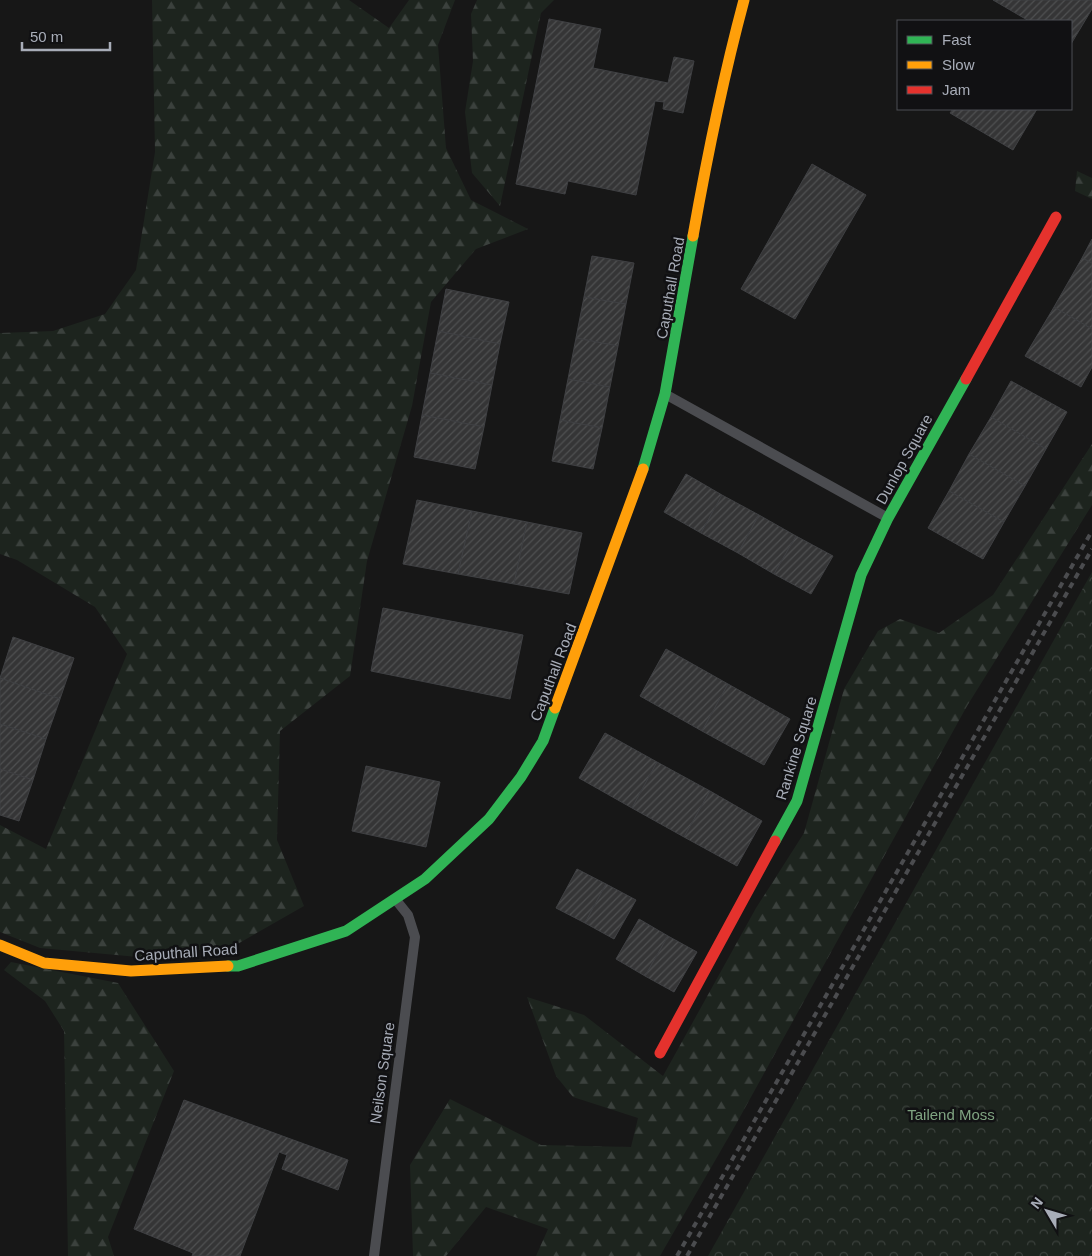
<svg xmlns="http://www.w3.org/2000/svg" width="1092" height="1256" font-family="Arial,sans-serif">
  <style>
    .forest { fill: url(#forest-firs) }
    .park { fill: url(#park-crowns) }
    .building { fill: url(#building-hatch); stroke: #3f4043 }
    .lines { fill: none; stroke-linecap: round; stroke-linejoin: round }
    .street { stroke: #4b4c50; stroke-width: 10 }
    .fast { stroke: #30b455; stroke-width: 11 }
    .slow { stroke: #ff9f0a; stroke-width: 11 }
    .jam { stroke: #e5322d; stroke-width: 11 }
    .rail { stroke: #4b4c4f; stroke-width: 4; stroke-dasharray: 6 5; stroke-linecap: butt }
    .labels { text-anchor: middle; dominant-baseline: central; stroke-width: 5; stroke-linejoin: round; paint-order: stroke }
    .street-label { font-size: 15px; fill: #a8adb8; stroke: #111113 }
    .park-label { font-size: 15px; fill: #7fa381; stroke: #111113 }
  </style>
  <defs>
    <pattern id="forest-firs" width="22" height="20" patternUnits="userSpaceOnUse" patternTransform="scale(1.25)"><rect width="22" height="20" fill="#1d241e"/><path d="M5 1l3.5 6h-7zM16 11l3.5 6h-7z" fill="#3b413d"/></pattern>
    <pattern id="park-crowns" width="20" height="18" patternUnits="userSpaceOnUse" patternTransform="scale(1.25)"><rect width="20" height="18" fill="#1d241e"/><path d="M2 6a3 3 0 1 1 6 0M12 15a3 3 0 1 1 6 0" fill="none" stroke="#3b413d"/></pattern>
    <pattern id="building-hatch" width="6" height="6" patternUnits="userSpaceOnUse" patternTransform="scale(1.25)"><rect width="6" height="6" fill="#353536"/><path d="M-1 1l2-2M0 6l6-6M5 7l2-2" fill="none" stroke="#4f5051"/></pattern>
  </defs>
  <rect width="100%" height="100%" fill="#171717"/>
  <g class="forest">
    <polygon points="152,0 349,0 389,28 409,0 455,0 438,45 446,148 471,200 528,229 476,249 431,302 412,406 367,561 350,676 280,731 277,840 304,906 234,946 138,957 40,948 0,932 0,825 46,849 127,654 95,607 17,560 0,554 0,333 53,331 105,314 136,270 155,152"/>
    <polygon points="477,0 554,0 541,13 500,206 472,173 465,112 473,61 471,14"/>
    <polygon points="1077,171 1092,178 1092,199 1075,191"/>
    <polygon points="1092,444 1092,505 967,706 735,1126 660,1256 536,1256 548,1229 486,1207 446,1256 413,1256 410,1165 450,1099 541,1145 631,1147 638,1118 573,1097 556,1076 527,997 584,1015 663,1076 756,908 804,833 844,689 878,631 900,619 939,633 993,595"/>
    <polygon points="11,962 118,983 174,1071 108,1237 114,1256 68,1256 64,1031 45,1001 4,970"/>
  </g>
  <polygon class="park" points="1092,572 1092,1256 708,1256"/>
  <g class="building">
    <polygon points="993,0 1092,0 1092,9 1071,44 1071,21 1029,21"/>
    <polygon points="549,19 601,29 593,68 668,83 674,57 694,61 683,113 663,109 664,102 655,101 636,195 568,181 565,194 516,184"/>
    <polygon points="953,109 1037,109 1013,150 950,113"/>
    <polygon points="812,164 866,195 795,319 741,289"/>
    <polygon points="1092,239 1092,263 1082,258"/>
    <polygon points="592,256 634,263 626,304 584,297"/>
    <polygon points="1082,258 1092,263 1092,329 1054,307"/>
    <polygon points="446,289 509,302 500,344 438,331"/>
    <polygon points="584,297 626,304 618,346 576,338"/>
    <polygon points="1054,307 1092,329 1092,367 1081,387 1025,356"/>
    <polygon points="438,331 500,344 492,385 430,373"/>
    <polygon points="576,338 618,346 610,387 568,379"/>
    <polygon points="430,373 492,385 484,427 422,415"/>
    <polygon points="568,379 610,387 602,428 560,420"/>
    <polygon points="1011,381 1067,412 1046,449 991,417"/>
    <polygon points="422,415 484,427 475,469 414,457"/>
    <polygon points="991,417 1046,449 1025,486 969,454"/>
    <polygon points="560,420 602,428 593,469 552,461"/>
    <polygon points="969,454 1025,486 1004,522 949,491"/>
    <polygon points="686,474 722,495 701,533 664,512"/>
    <polygon points="949,491 1004,522 983,559 928,528"/>
    <polygon points="722,495 759,515 738,553 701,533"/>
    <polygon points="417,500 472,511 458,574 403,564"/>
    <polygon points="472,511 527,522 514,584 458,574"/>
    <polygon points="759,515 796,536 774,574 738,553"/>
    <polygon points="527,522 582,533 569,594 514,584"/>
    <polygon points="796,536 833,556 811,594 774,574"/>
    <polygon points="383,608 523,635 510,699 371,671"/>
    <polygon points="13,637 74,658 60,699 0,678"/>
    <polygon points="666,649 728,684 702,731 640,696"/>
    <polygon points="0,678 60,699 46,739 0,724"/>
    <polygon points="728,684 790,719 764,765 702,731"/>
    <polygon points="0,724 46,739 33,780 0,769"/>
    <polygon points="605,733 657,762 632,808 579,778"/>
    <polygon points="657,762 710,791 684,837 632,808"/>
    <polygon points="366,766 440,782 426,847 352,831"/>
    <polygon points="0,769 33,780 19,821 0,815"/>
    <polygon points="710,791 762,821 737,866 684,837"/>
    <polygon points="577,869 606,884 585,923 556,908"/>
    <polygon points="606,884 636,900 614,939 585,923"/>
    <polygon points="639,919 668,936 645,976 616,959"/>
    <polygon points="668,936 697,952 674,992 645,976"/>
    <polygon points="184,1100 348,1160 338,1190 282,1169 287,1155 279,1152 240,1256 192,1256 193,1253 134,1229"/>
  </g>
  <g class="lines">
    <g class="street">
      <polyline points="665,394 888,518"/>
      <polyline points="374,1256 415,937 408,915 396,900"/>
    </g>
    <g class="fast">
      <polyline points="643,469 665,394 693,236"/>
      <polyline points="775,841 797,801 861,575 888,518 966,379"/>
      <polyline points="228,966 238,966 346,931 425,879 489,819 521,777 543,741 555,708"/>
    </g>
    <g class="slow">
      <path d="M693,236C707,157 723,78 744,0"/>
      <polyline points="555,708 643,469"/>
      <polyline points="0,945 44,963 131,971 228,966"/>
    </g>
    <g class="jam">
      <polyline points="966,379 1056,217"/>
      <polyline points="660,1053 775,841"/>
    </g>
    <g class="rail">
      <polyline points="677,1256 1092,531"/>
      <polyline points="687,1256 1092,549"/>
    </g>
  </g>
  <g class="labels">
    <g class="street-label">
      <text transform="translate(670 288) rotate(-80)">Caputhall Road</text>
      <text transform="translate(904 459) rotate(-61)">Dunlop Square</text>
      <text transform="translate(553 672) rotate(-69)">Caputhall Road</text>
      <text transform="translate(796 748) rotate(-73)">Rankine Square</text>
      <text transform="translate(186 952) rotate(-4)">Caputhall Road</text>
      <text transform="translate(382 1073) rotate(-82)">Neilson Square</text>
    </g>
    <g class="park-label">
      <text x="951" y="1114">Tailend Moss</text>
    </g>
  </g>
  <rect x="897" y="20" width="175" height="90" fill="#111113" stroke="#4d4f55"/>
  <rect x="907" y="36" width="25" height="8" fill="#30b455" stroke="#4d4f55"/>
  <text x="942" y="45" font-size="15" fill="#a8adb8">Fast</text>
  <rect x="907" y="61" width="25" height="8" fill="#ff9f0a" stroke="#4d4f55"/>
  <text x="942" y="70" font-size="15" fill="#a8adb8">Slow</text>
  <rect x="907" y="86" width="25" height="8" fill="#e5322d" stroke="#4d4f55"/>
  <text x="942" y="95" font-size="15" fill="#a8adb8">Jam</text>
  <g transform="translate(1047 1211) rotate(308)" stroke="#111113" stroke-width="4" paint-order="stroke">
  <path d="M0-4L9 19L0 12L-9 19Z" fill="#a8adb8"/>
  <text y="-8" font-size="14" font-weight="bold" text-anchor="middle" fill="#a8adb8">N</text>
  </g>
  <path d="M22 42v8h88v-8" fill="none" stroke="#a8adb8" stroke-width="2.5"/>
  <text x="30" y="42" font-size="15" fill="#a8adb8" stroke="#111113" stroke-width="4" paint-order="stroke">50 m</text>
</svg>
